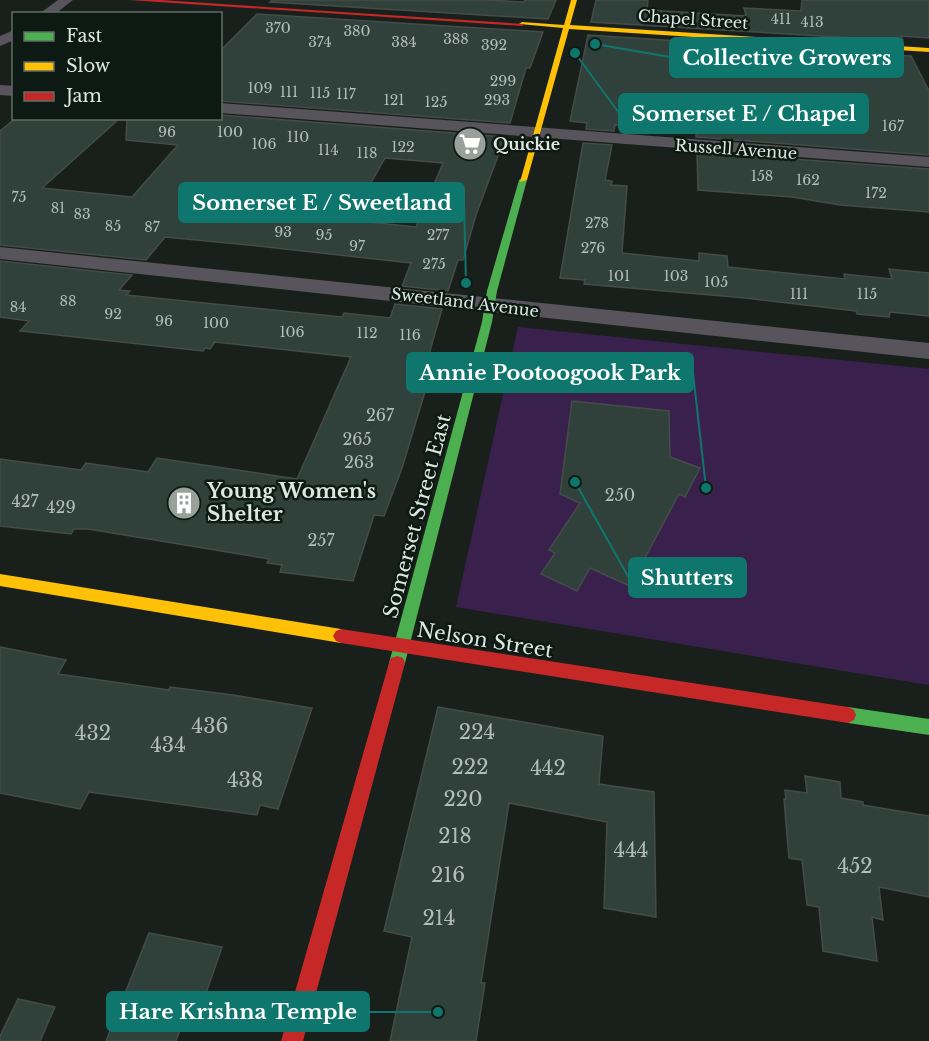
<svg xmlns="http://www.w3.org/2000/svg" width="929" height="1041" font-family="'Libre Baskerville',serif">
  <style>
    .green { fill: #3a214d }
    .building { fill: #30413b; stroke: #454b48; stroke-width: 1.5; fill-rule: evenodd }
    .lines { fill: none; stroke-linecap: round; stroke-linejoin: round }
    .street { fill: #57545c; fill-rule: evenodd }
    .fast { fill: #4caf50; fill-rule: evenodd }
    .slow { fill: #ffc107; fill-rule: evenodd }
    .jam { fill: #c62828; fill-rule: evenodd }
    .labels { text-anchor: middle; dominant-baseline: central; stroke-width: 5; stroke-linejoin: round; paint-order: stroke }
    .far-number-label { font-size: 14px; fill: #b3beb9 }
    .far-street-label { font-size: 16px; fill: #dfe7e3; stroke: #0d1a13 }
    .far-poi-label { font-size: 16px; font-weight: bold; fill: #dfe7e3; stroke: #0d1a13; text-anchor: start }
    .number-label { font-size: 16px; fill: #b3beb9 }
    .poi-label { font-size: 20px; font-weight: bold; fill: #dfe7e3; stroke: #0d1a13; text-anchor: start }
    .street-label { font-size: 20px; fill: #dfe7e3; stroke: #0d1a13 }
    .near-number-label { font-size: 20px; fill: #b3beb9 }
    .leader { fill: none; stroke: #0f766e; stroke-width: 2 }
    .callout-dot { fill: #0f766e; stroke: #0d1a13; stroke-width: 2 }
    .callout { fill: #0f766e; stroke: #0f766e; stroke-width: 2 }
    .callout-label { font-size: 21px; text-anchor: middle; font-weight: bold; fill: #fff }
  </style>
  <rect width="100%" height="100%" fill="#19201c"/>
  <polygon class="green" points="518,327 929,369 929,685 456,607"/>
  <g class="building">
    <polygon points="272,0 485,0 524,2 525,0 556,0 548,19 270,2"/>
    <polygon points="596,0 648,0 647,10 746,16 744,8 801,11 802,0 929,0 929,38 901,36 903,41 591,22"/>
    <polygon points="257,14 543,32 530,68 526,68 510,123 220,101 220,51"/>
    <polygon points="588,35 911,56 929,91 929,155 696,137 696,132 615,125 614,131 586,129 587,123 570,121"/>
    <path d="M220,115L505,137L476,215L463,260H458L448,291L402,286L411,263L258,246L165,237L146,260L0,245V131L16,118H120L42,188L132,197L178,145L126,140L127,118H220ZM385,158L443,163L416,227L350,220Z"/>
    <polygon points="583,143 612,145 605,180 612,181 611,185 627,186 622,253 699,261 699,253 727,256 728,267 845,279 844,274 892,279 889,269 929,273 929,316 890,312 889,317 857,314 856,311 746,298 584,284 585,280 560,278"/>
    <polygon points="697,152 929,169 929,212 840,205 792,197 698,190"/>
    <polygon points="0,261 132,275 119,290 130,291 126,295 342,317 344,313 390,318 395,304 442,309 423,375 427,385 402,468 384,516 374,515 353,581 280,572 282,565 267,563 269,559 88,529 74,529 71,534 0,526 0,459 81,470 86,463 148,472 157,458 297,479 351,357 215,342 210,349 205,348 203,351 20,331 29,321 0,317"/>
    <polygon points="572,401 669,411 670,457 700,468 685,497 679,494 630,586 590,568 577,591 541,574 555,553 549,550 580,503 560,494"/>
    <polygon points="0,647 66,660 58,674 169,690 170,687 233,695 312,708 278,809 260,805 257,815 89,792 80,809 0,793"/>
    <polygon points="438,707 603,736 599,784 654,792 656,917 604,908 607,822 509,803 481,983 485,983 476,1041 390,1041 412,937 384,931"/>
    <polygon points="805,776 840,782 841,798 863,802 863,805 929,816 929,897 879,887 883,920 872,917 877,961 823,951 819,907 807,905 802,860 789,858 784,799 786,799 785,790 807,793"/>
    <polygon points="149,933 222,947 203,1002 191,1000 176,1041 106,1041"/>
    <polygon points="18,999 55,1007 40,1041 0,1041 0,1036"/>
  </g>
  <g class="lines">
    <g class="street">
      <polygon points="58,0 73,0 55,14 39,14"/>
      <polygon points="14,30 14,40 0,46 0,36"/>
      <polygon points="0,85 14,86 14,96 0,95"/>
      <polygon points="220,103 929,157 929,167 220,113"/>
      <polygon points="0,247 929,343 929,359 0,259"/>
    </g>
    <g class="fast">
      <polygon points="523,177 527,180 497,291 492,322 405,663 403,668 397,670 391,668 389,663 482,322 487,291 519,180"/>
      <polygon points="848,707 929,719 929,735 848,723 842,720 840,715 842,710"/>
    </g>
    <g class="slow">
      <polygon points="571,0 577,0 570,25 929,48 929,52 569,29 527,180 520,182 563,28 519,24 522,22 564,25"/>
      <polygon points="0,574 341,629 346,631 349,636 346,641 341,643 0,586"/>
    </g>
    <g class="jam">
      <polygon points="129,0 160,0 525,24 522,26"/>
      <polygon points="341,629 848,707 854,710 856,715 854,720 848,723 341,643 336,641 333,636 336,631"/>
      <polygon points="397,656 403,658 405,663 303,1041 281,1041 389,663 391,658"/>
    </g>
  </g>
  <defs>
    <symbol id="supermarket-disc" viewBox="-11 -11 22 22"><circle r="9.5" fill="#9aa19d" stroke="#0d1a13"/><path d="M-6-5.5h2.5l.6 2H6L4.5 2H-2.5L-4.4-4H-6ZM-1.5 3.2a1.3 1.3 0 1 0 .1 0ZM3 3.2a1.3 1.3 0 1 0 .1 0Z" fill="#fff"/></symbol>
    <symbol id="building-disc" viewBox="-11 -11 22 22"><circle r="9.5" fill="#9aa19d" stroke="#0d1a13"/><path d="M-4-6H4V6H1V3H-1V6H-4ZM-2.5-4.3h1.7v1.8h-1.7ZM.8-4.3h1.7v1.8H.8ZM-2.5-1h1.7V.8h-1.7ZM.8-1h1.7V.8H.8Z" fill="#fff"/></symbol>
  </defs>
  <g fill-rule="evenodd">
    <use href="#supermarket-disc" x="451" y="125" width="38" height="38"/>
    <use href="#building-disc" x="165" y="484" width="38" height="38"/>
  </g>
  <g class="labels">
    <g class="far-number-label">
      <text x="781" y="19">411</text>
      <text x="812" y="22">413</text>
      <text x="278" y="28">370</text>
      <text x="357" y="31">380</text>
      <text x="456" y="39">388</text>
      <text x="320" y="42">374</text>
      <text x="404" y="42">384</text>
      <text x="494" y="45">392</text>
      <text x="503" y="81">299</text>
      <text x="260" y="88">109</text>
      <text x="289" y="92">111</text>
      <text x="320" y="93">115</text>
      <text x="346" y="94">117</text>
      <text x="394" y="100">121</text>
      <text x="497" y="100">293</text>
      <text x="436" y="102">125</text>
      <text x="893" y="126">167</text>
      <text x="167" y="132">96</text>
      <text x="230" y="132">100</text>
      <text x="298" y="137">110</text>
      <text x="264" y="144">106</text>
      <text x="403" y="147">122</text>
      <text x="328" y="150">114</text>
      <text x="367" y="153">118</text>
      <text x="762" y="176">158</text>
      <text x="808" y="180">162</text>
      <text x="876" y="193">172</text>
      <text x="19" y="197">75</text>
      <text x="58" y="208">81</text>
      <text x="82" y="214">83</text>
      <text x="597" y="223">278</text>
      <text x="113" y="226">85</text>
      <text x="152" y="227">87</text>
      <text x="283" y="232">93</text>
      <text x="324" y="235">95</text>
      <text x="438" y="235">277</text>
      <text x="357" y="246">97</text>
      <text x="593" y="248">276</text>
      <text x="434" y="264">275</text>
      <text x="619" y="276">101</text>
      <text x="676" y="276">103</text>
      <text x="716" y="282">105</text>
      <text x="799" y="294">111</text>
      <text x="867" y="294">115</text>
      <text x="68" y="301">88</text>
      <text x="18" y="307">84</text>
      <text x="113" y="314">92</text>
      <text x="164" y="321">96</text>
      <text x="216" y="323">100</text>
      <text x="292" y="332">106</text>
      <text x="367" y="333">112</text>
      <text x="410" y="335">116</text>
    </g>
    <g class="far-street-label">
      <text transform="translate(693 19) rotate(4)">Chapel Street</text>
      <text transform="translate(736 149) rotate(4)">Russell Avenue</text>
      <text transform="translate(465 302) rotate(7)">Sweetland Avenue</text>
    </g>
    <g class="far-poi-label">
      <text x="493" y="144">Quickie</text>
    </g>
    <g class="number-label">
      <text x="380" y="415">267</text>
      <text x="357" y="439">265</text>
      <text x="359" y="462">263</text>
      <text x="620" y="495">250</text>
      <text x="25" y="501">427</text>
      <text x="61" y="507">429</text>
      <text x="321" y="540">257</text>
    </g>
    <g class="poi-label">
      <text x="207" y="491">Young Women's<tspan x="207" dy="23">Shelter</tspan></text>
    </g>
    <g class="street-label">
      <text transform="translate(417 516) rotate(-75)">Somerset Street East</text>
      <text transform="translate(485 640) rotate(9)">Nelson Street</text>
    </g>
    <g class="near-number-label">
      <text x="210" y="726">436</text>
      <text x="477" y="732">224</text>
      <text x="93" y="733">432</text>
      <text x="168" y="745">434</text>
      <text x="470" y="767">222</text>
      <text x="548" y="768">442</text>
      <text x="245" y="780">438</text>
      <text x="463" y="799">220</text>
      <text x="455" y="836">218</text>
      <text x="631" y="850">444</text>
      <text x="855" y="866">452</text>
      <text x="448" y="875">216</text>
      <text x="439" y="918">214</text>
    </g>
  </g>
  <path class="leader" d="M595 44L670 57M575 53L619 113M466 283L464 203M706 488L693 373M575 482L629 578M438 1012L369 1012"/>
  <g class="callout-dot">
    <circle cx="595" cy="44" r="6"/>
    <circle cx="575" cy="53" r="6"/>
    <circle cx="466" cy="283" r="6"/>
    <circle cx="706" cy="488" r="6"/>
    <circle cx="575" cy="482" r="6"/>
    <circle cx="438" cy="1012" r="6"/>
  </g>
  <g class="callout">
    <rect x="670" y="38" width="233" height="39" rx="6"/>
    <rect x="619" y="94" width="249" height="39" rx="6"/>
    <rect x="179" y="183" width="285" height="39" rx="6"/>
    <rect x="407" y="353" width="286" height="39" rx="6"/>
    <rect x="629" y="558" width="117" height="39" rx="6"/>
    <rect x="107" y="992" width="262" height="39" rx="6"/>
  </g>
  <g class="callout-label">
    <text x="787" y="65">Collective Growers</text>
    <text x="744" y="121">Somerset E / Chapel</text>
    <text x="322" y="210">Somerset E / Sweetland</text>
    <text x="550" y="380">Annie Pootoogook Park</text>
    <text x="687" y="585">Shutters</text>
    <text x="238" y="1019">Hare Krishna Temple</text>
  </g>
  <rect x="12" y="12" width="210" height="108" fill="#0d1a13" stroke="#616c66" stroke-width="1.5"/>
  <rect x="24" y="32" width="30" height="9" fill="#4caf50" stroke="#616c66" stroke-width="1.5"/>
  <text x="66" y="42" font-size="18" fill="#dfe7e3">Fast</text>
  <rect x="24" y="62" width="30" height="9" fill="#ffc107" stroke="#616c66" stroke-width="1.5"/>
  <text x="66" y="72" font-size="18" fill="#dfe7e3">Slow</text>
  <rect x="24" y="92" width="30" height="9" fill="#c62828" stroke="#616c66" stroke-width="1.5"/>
  <text x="66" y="102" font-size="18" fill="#dfe7e3">Jam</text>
</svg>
